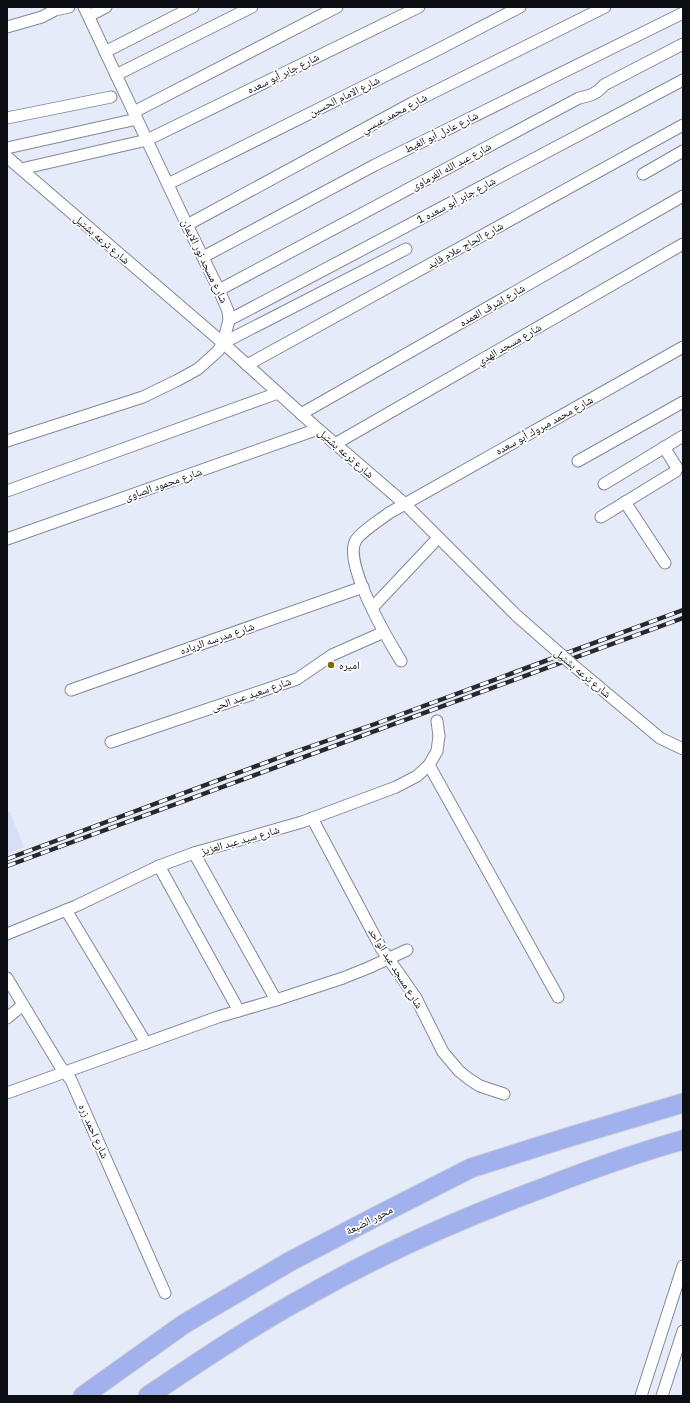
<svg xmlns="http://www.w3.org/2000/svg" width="690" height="1403" font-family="'IBM Plex Sans','Noto Naskh Arabic',sans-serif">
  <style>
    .built { fill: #d8dff4 }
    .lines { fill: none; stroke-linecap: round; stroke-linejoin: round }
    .minor-casing { stroke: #848896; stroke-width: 13 }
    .motorway-casing { stroke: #cfcfd0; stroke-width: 21 }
    .minor { stroke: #fff; stroke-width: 11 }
    .motorway { stroke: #a1b1ed; stroke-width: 19 }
    .rail-casing { stroke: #27292f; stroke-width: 4.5 }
    .rail { stroke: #fff; stroke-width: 3; stroke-dasharray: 9; stroke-linecap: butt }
    .minor-bridge-casing { stroke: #848896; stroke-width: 13; stroke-linecap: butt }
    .minor-bridge { stroke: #fff; stroke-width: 11 }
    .poi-dot { fill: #836a05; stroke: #fff; stroke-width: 1.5 }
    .labels { text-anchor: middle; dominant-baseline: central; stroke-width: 3.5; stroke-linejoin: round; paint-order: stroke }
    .street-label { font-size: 11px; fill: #0d0e13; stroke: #fff }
    .poi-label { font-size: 11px; fill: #0d0e13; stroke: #fff; text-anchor: start }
  </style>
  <rect width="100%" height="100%" fill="#e6ebfa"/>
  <polygon class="built" points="7,812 10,812 24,847 7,854"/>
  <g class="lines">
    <defs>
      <g id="minor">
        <polyline points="89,16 106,7"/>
        <polyline points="7,27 42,17 55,10 69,7"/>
        <polyline points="105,52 193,7"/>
        <polyline points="116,75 252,7"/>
        <polyline points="134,112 337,7"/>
        <polyline points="7,118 111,97"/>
        <polyline points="7,148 137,119"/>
        <polyline points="7,157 223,343 318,429 405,504 517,616"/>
        <polyline points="21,169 147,140 419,7"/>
        <polyline points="643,174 683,151"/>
        <polyline points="168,184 439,49 520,7"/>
        <polyline points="187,225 412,103 605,7"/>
        <polyline points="203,257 375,165 683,13"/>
        <path d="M219,290L579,98C589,96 597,94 604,85L683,44"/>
        <polyline points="229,320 683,80"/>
        <polyline points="223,343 406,249"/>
        <polyline points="247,365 683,125"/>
        <polyline points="301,414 683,196"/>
        <polyline points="7,441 143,397 178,380 198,369 218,351 223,343 229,320 228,311 219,290 187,225 84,7"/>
        <polyline points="335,444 683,244"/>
        <polyline points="578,461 683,402"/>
        <polyline points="604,484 683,436"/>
        <polyline points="7,491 278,393"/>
        <polyline points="625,502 665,563"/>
        <polyline points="601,517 676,471 677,468 664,447"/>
        <polyline points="7,539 318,429"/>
        <polyline points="372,608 438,538"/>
        <path d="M401,661C388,640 342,562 356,540C362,531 380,520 389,513L683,347"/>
        <polyline points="574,666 660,738 683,749"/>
        <polyline points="71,690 363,587"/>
        <polyline points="111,742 297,679 332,655 384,632"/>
        <polyline points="429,765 558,997"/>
        <polyline points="312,818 381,948 416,998 443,1052 459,1071 469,1079 480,1086 504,1094"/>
        <polyline points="194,853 276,1000"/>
        <polyline points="159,866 239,1011"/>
        <polyline points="66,910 146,1043"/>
        <polyline points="7,934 76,906 159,866 194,853 302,822 396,787 417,776 429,765 437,751 439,736 437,721"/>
        <polyline points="7,978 60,1066 71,1080 165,1293"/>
        <polyline points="7,1018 23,1005"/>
        <polyline points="7,1093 218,1017 276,1000 343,978 368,968 407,950"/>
        <polyline points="641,1396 683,1266"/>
        <polyline points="662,1396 683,1331"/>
      </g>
      <g id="motorway">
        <polyline points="83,1396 184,1324 289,1262 375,1217 471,1168 569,1137 683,1103"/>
        <path d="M148,1396C200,1361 252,1326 307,1296C382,1253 462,1218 543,1188C589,1170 636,1153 683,1140"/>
      </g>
    </defs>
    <use href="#minor" class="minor-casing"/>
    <use href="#motorway" class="motorway-casing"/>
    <use href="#minor" class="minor"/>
    <use href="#motorway" class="motorway"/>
    <defs>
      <g id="rail">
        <polyline points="7,859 286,755 375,724 683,610"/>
        <polyline points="7,866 683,618"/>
      </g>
    </defs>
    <use href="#rail" class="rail-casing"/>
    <use href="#rail" class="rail"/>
    <defs>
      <polyline id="minor-bridge" points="517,616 574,666"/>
    </defs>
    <use href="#minor-bridge" class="minor-bridge-casing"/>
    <use href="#minor-bridge" class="minor-bridge"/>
  </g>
  <circle class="poi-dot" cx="331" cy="665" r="4"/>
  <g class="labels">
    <g class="street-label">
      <text transform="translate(283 73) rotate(-26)">شارع جابر أبو سعده</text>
      <text transform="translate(344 96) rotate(-26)">شارع الامام الحسين</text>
      <text transform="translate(394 113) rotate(-28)">شارع محمد عيسي</text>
      <text transform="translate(441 132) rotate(-26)">شارع عادل أبو الغيط</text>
      <text transform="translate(451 166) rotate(-28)">شارع عبد الله الفرماوى</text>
      <text transform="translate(456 200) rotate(-28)">شارع جابر أبو سعده 1</text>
      <text transform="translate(102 239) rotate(41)">شارع ترعه بشتيل</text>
      <text transform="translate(465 245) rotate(-29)">شارع الحاج علام فايد</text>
      <text transform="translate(205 261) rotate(64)">شارع مسجد نور الايمان</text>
      <text transform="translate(492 305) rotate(-30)">شارع اشرف العمده</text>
      <text transform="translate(509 344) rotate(-30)">شارع مسجد الهدي</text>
      <text transform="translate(544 425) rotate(-29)">شارع محمد مبروك أبو سعده</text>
      <text transform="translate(346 453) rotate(41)">شارع ترعه بشتيل</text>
      <text transform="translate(163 484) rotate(-19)">شارع محمود الصاوى</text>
      <text transform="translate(217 638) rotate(-19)">شارع مدرسه الرياده</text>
      <text transform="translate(583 673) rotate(40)">شارع ترعه بشتيل</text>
      <text transform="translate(251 694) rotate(-19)">شارع سعيد عبد الحى</text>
      <text transform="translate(240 840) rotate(-16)">شارع سيد عبد العزيز</text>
      <text transform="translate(396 968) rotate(58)">شارع مسجد عبد الواحد</text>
      <text transform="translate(94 1131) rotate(66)">شارع احمد زره</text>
      <text transform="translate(369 1220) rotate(-27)">محور الضبعة</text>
    </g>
    <g class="poi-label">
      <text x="339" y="665">اميره</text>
    </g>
  </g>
  <rect width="690" height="1403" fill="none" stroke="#0d0e13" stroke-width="16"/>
</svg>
